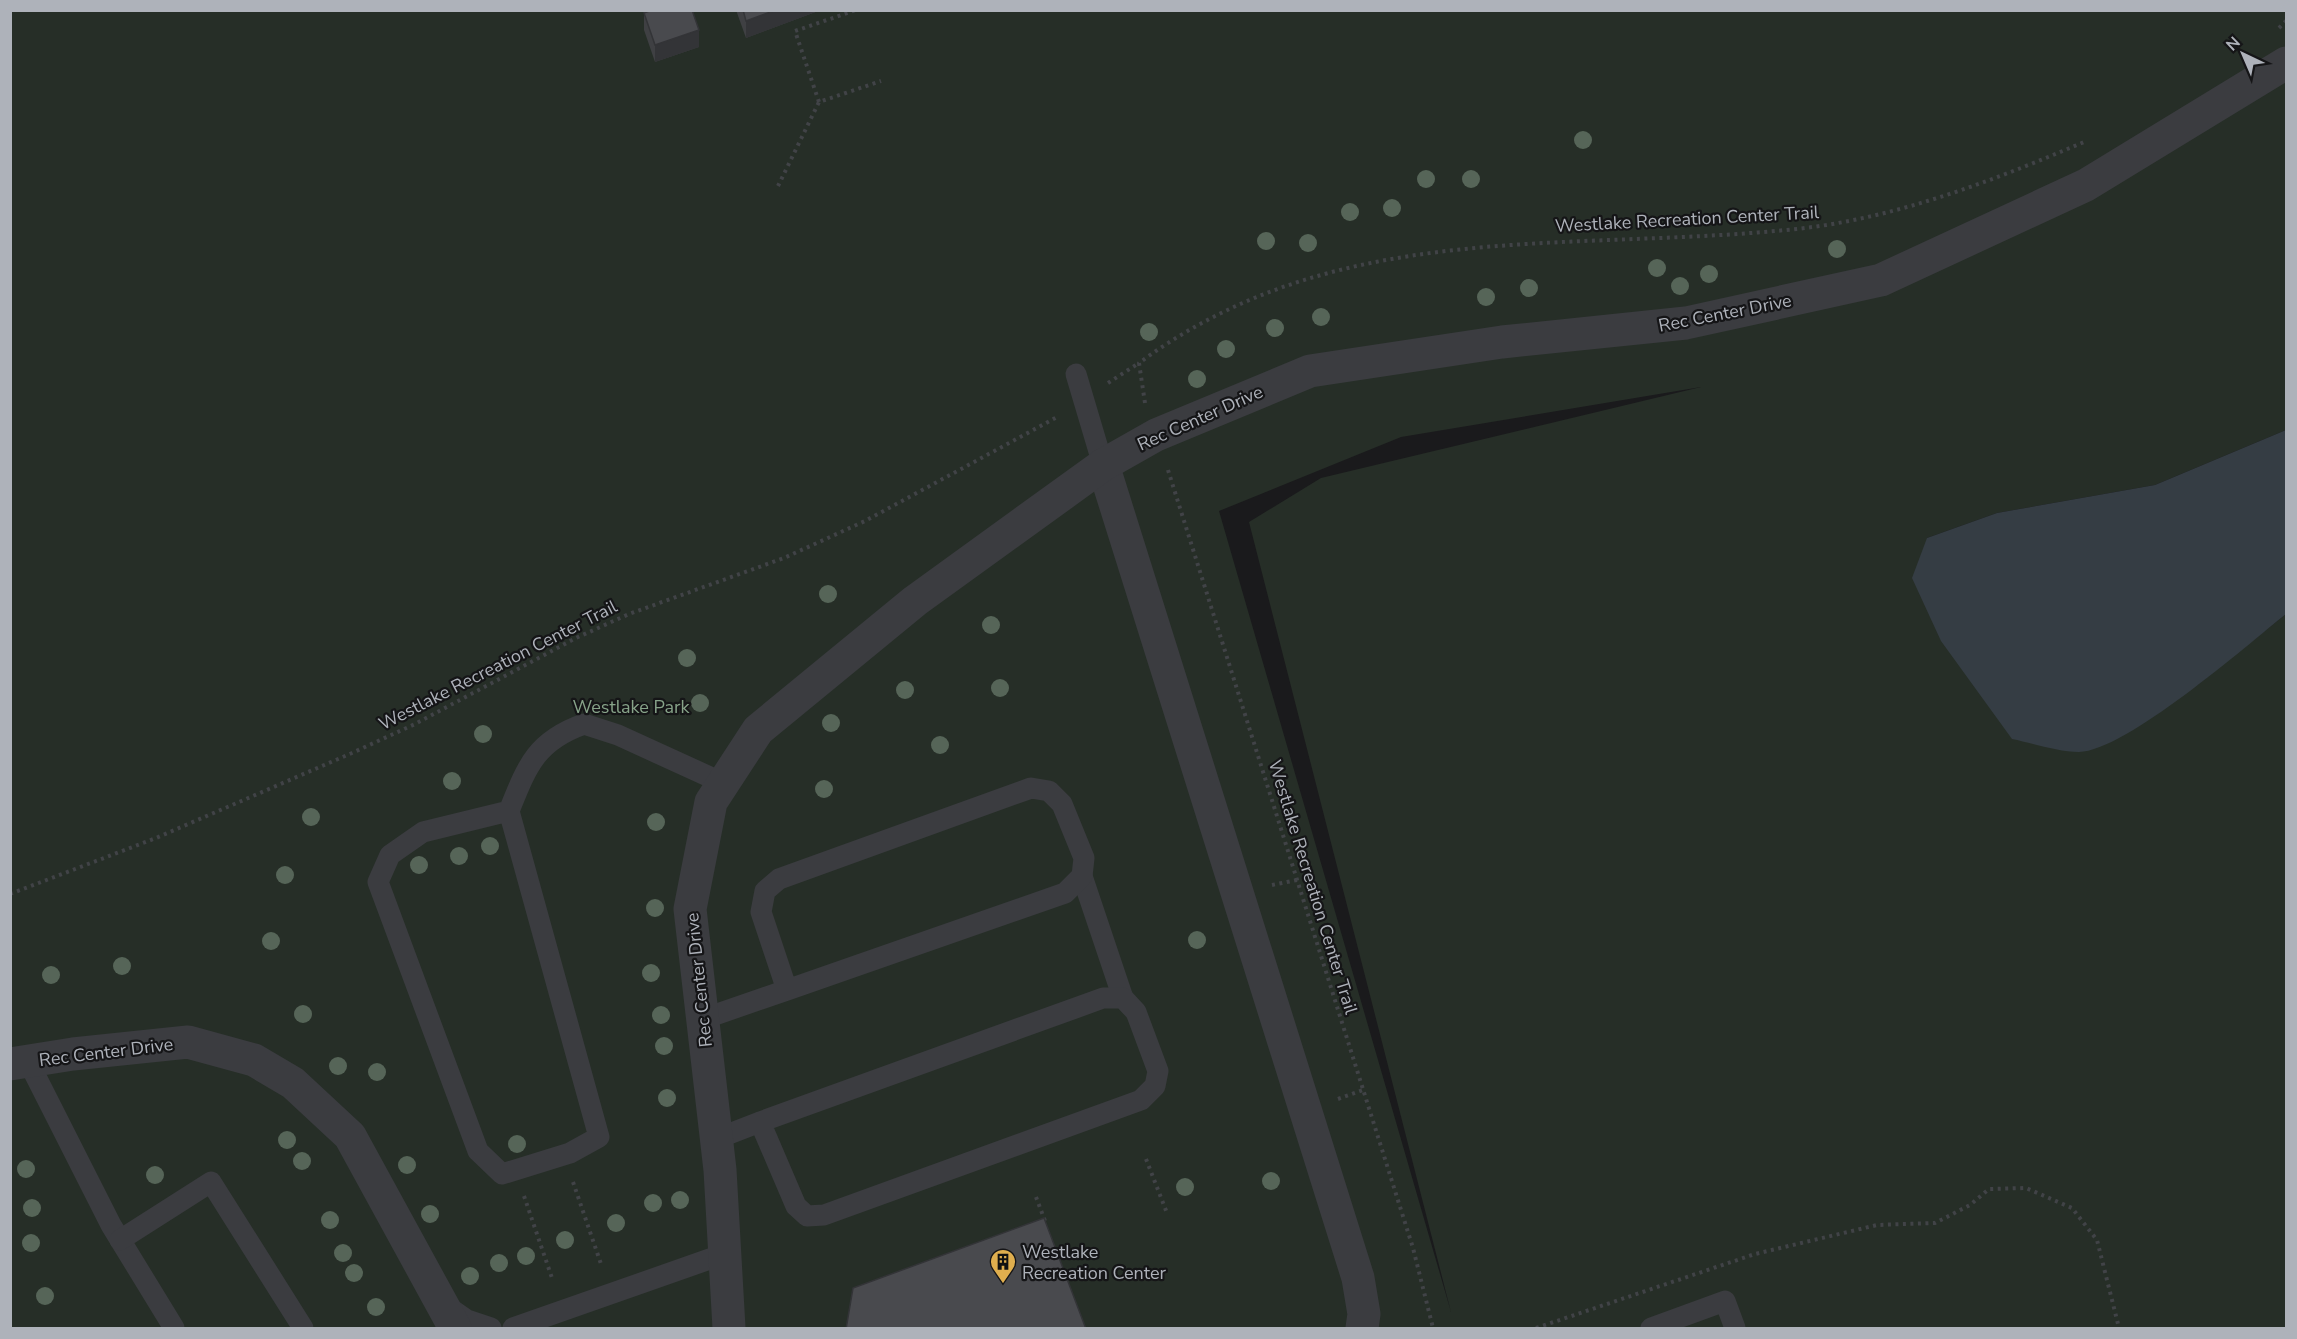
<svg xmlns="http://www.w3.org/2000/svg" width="2297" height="1339" font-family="'Nunito Sans',sans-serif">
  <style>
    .green { fill: #262e27; fill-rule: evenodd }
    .water { fill: #353d44 }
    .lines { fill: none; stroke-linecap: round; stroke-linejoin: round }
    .path { stroke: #414347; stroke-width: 4; stroke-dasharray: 3 4.5; stroke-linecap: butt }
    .service { stroke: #3b3c40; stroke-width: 21 }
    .minor { stroke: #3b3c40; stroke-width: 33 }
    .tree { fill: #566558 }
    .wall { fill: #3f4043 }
    .shaded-wall { fill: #333437 }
    .building { fill: #494a4e; stroke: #333437; stroke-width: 1.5 }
    .labels { text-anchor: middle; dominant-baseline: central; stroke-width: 4.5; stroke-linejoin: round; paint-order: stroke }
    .street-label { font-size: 18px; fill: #aeb2ba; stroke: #151517 }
    .park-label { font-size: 18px; fill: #87a389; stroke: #151517 }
    .poi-label { font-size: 18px; fill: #aeb2ba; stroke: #151517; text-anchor: start }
  </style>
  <rect width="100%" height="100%" fill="#1a1a1c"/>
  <path class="green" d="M10,11H2286V430L2155,485L1997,513L1927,538L2197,685L2286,614V1328H11ZM1701,387L1321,478L1249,522L1451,1312L1219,511L1401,437Z"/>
  <path class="water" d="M2286,430V614C2246,646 2126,751 2079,752C2058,752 2032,743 2012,739L1941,641L1912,578L1927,538L1997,513L2155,485Z"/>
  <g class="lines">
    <g class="path">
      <polyline points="2279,28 2286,21"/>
      <polyline points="819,102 795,31 856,10"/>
      <polyline points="778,186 819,102 881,81"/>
      <polyline points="1108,383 1139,363"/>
      <path d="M1145,403L1139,363C1336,218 1560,252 1786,230C1889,221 1990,182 2084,142"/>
      <polyline points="1168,470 1413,1248 1433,1328"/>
      <polyline points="1272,885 1297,880"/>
      <polyline points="10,894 156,838 352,753 415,724 576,638 629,614 784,558 865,521 1059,416"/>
      <polyline points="1338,1099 1363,1090"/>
      <polyline points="1146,1159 1167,1213"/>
      <polyline points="573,1182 601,1264"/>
      <polyline points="524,1196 553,1281"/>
      <polyline points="1036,1197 1045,1221"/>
      <polyline points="1536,1328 1755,1254 1877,1225 1935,1223 1970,1205 1989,1189 2026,1188 2072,1208 2097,1240 2119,1328"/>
    </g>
    <g class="service">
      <polyline points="1076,374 1103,465"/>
      <path d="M509,811L423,832L390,855L378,882L478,1151L502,1174L570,1153L599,1137L509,811C527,766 536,741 584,724L618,735L723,783"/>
      <polyline points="1082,876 1123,998"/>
      <polyline points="703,1019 787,990 1065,893 1082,876 1084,858 1062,804 1049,791 1031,788 779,879 765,891 761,912 787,990"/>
      <polyline points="28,1061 111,1225 174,1328"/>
      <polyline points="716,1139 760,1122 1103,998 1123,998 1136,1012 1158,1071 1155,1086 1141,1100 824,1215 807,1216 796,1206 760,1122"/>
      <polyline points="120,1240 211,1182 303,1328"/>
      <polyline points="447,1306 467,1320 491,1328"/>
      <polyline points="513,1328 724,1254"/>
      <polyline points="1651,1328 1725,1301 1735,1328"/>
    </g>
    <g class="minor">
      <polyline points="1103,465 1358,1278 1364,1314 1362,1328"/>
      <polyline points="10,1064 73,1054 188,1042 254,1060 293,1083 350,1136 455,1328"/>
      <polyline points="729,1328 720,1170 690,909 711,802 758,730 915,601 1103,465 1156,435 1310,371 1502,342 1686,323 1881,280 2086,185 2286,63"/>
    </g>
  </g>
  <g class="tree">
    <circle cx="1583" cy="140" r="9"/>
    <circle cx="1426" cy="179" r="9"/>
    <circle cx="1471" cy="179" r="9"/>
    <circle cx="1392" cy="208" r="9"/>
    <circle cx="1350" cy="212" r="9"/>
    <circle cx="1266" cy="241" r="9"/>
    <circle cx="1308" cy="243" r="9"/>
    <circle cx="1837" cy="249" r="9"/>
    <circle cx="1657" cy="268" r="9"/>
    <circle cx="1709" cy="274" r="9"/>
    <circle cx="1680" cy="286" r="9"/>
    <circle cx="1529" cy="288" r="9"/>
    <circle cx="1486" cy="297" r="9"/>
    <circle cx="1321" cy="317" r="9"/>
    <circle cx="1275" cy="328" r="9"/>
    <circle cx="1149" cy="332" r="9"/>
    <circle cx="1226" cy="349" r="9"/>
    <circle cx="1197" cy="379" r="9"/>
    <circle cx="828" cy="594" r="9"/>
    <circle cx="991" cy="625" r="9"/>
    <circle cx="687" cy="658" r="9"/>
    <circle cx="1000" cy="688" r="9"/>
    <circle cx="905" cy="690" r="9"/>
    <circle cx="700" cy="703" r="9"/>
    <circle cx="831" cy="723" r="9"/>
    <circle cx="483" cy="734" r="9"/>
    <circle cx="940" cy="745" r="9"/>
    <circle cx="452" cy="781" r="9"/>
    <circle cx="824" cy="789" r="9"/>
    <circle cx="311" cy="817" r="9"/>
    <circle cx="656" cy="822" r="9"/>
    <circle cx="490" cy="846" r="9"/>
    <circle cx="459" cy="856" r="9"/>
    <circle cx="419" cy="865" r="9"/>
    <circle cx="285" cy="875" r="9"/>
    <circle cx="655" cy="908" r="9"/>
    <circle cx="1197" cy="940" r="9"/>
    <circle cx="271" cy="941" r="9"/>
    <circle cx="122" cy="966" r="9"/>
    <circle cx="651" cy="973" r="9"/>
    <circle cx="51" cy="975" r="9"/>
    <circle cx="303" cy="1014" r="9"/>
    <circle cx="661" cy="1015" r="9"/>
    <circle cx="664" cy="1046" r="9"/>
    <circle cx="338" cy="1066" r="9"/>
    <circle cx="377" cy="1072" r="9"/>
    <circle cx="667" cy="1098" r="9"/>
    <circle cx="287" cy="1140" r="9"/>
    <circle cx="517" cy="1144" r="9"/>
    <circle cx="302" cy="1161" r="9"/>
    <circle cx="407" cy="1165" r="9"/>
    <circle cx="26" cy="1169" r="9"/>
    <circle cx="155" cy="1175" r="9"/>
    <circle cx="1271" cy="1181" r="9"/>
    <circle cx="1185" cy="1187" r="9"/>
    <circle cx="680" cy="1200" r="9"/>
    <circle cx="653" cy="1203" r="9"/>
    <circle cx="32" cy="1208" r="9"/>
    <circle cx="430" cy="1214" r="9"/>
    <circle cx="330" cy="1220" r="9"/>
    <circle cx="616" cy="1223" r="9"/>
    <circle cx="565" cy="1240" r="9"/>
    <circle cx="31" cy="1243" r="9"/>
    <circle cx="343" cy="1253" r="9"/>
    <circle cx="526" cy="1256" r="9"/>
    <circle cx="499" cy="1263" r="9"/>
    <circle cx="354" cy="1273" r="9"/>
    <circle cx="470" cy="1276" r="9"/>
    <circle cx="45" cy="1296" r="9"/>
    <circle cx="376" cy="1307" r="9"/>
  </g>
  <g class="wall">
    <polygon points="736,10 821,10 746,38"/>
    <polygon points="644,13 699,47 655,62 644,30"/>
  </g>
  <g class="shaded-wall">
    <polygon points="776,10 821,10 746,38 746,21"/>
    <polygon points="699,30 699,47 655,62 655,45"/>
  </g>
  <g class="building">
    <polygon points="652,10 692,10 699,30 655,45 644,13"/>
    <polygon points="743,10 776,10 746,21"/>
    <polygon points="1044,1218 1086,1329 846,1329 853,1288"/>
  </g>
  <defs>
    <symbol id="building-pin" viewBox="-11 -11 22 30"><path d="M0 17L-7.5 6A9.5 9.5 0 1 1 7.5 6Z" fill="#dfae4e" stroke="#151517"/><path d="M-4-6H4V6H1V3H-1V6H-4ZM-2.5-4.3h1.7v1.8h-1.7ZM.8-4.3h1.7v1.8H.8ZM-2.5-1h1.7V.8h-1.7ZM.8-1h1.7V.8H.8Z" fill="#111"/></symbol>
  </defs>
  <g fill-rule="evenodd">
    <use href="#building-pin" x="988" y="1247" width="30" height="40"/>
  </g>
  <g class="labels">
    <g class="street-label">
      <text transform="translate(1687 219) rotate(-3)">Westlake Recreation Center Trail</text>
      <text transform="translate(1725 313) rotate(-11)">Rec Center Drive</text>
      <text transform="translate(1200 418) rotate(-24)">Rec Center Drive</text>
      <text transform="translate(498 665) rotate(-27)">Westlake Recreation Center Trail</text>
      <text transform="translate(1313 887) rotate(73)">Westlake Recreation Center Trail</text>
      <text transform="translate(699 980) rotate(-96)">Rec Center Drive</text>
      <text transform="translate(106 1052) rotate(-7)">Rec Center Drive</text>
    </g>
    <g class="park-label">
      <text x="631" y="707">Westlake Park</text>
    </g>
    <g class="poi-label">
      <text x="1022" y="1252">Westlake<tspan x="1022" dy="21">Recreation Center</tspan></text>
    </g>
  </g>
  <rect width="2297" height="1339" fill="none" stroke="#aeb2ba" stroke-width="24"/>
  <g transform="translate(2243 54) rotate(316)" stroke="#151517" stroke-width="4.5" paint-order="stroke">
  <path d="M0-4.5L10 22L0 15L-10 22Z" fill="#aeb2ba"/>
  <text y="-9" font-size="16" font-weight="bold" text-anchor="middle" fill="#aeb2ba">N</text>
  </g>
</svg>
